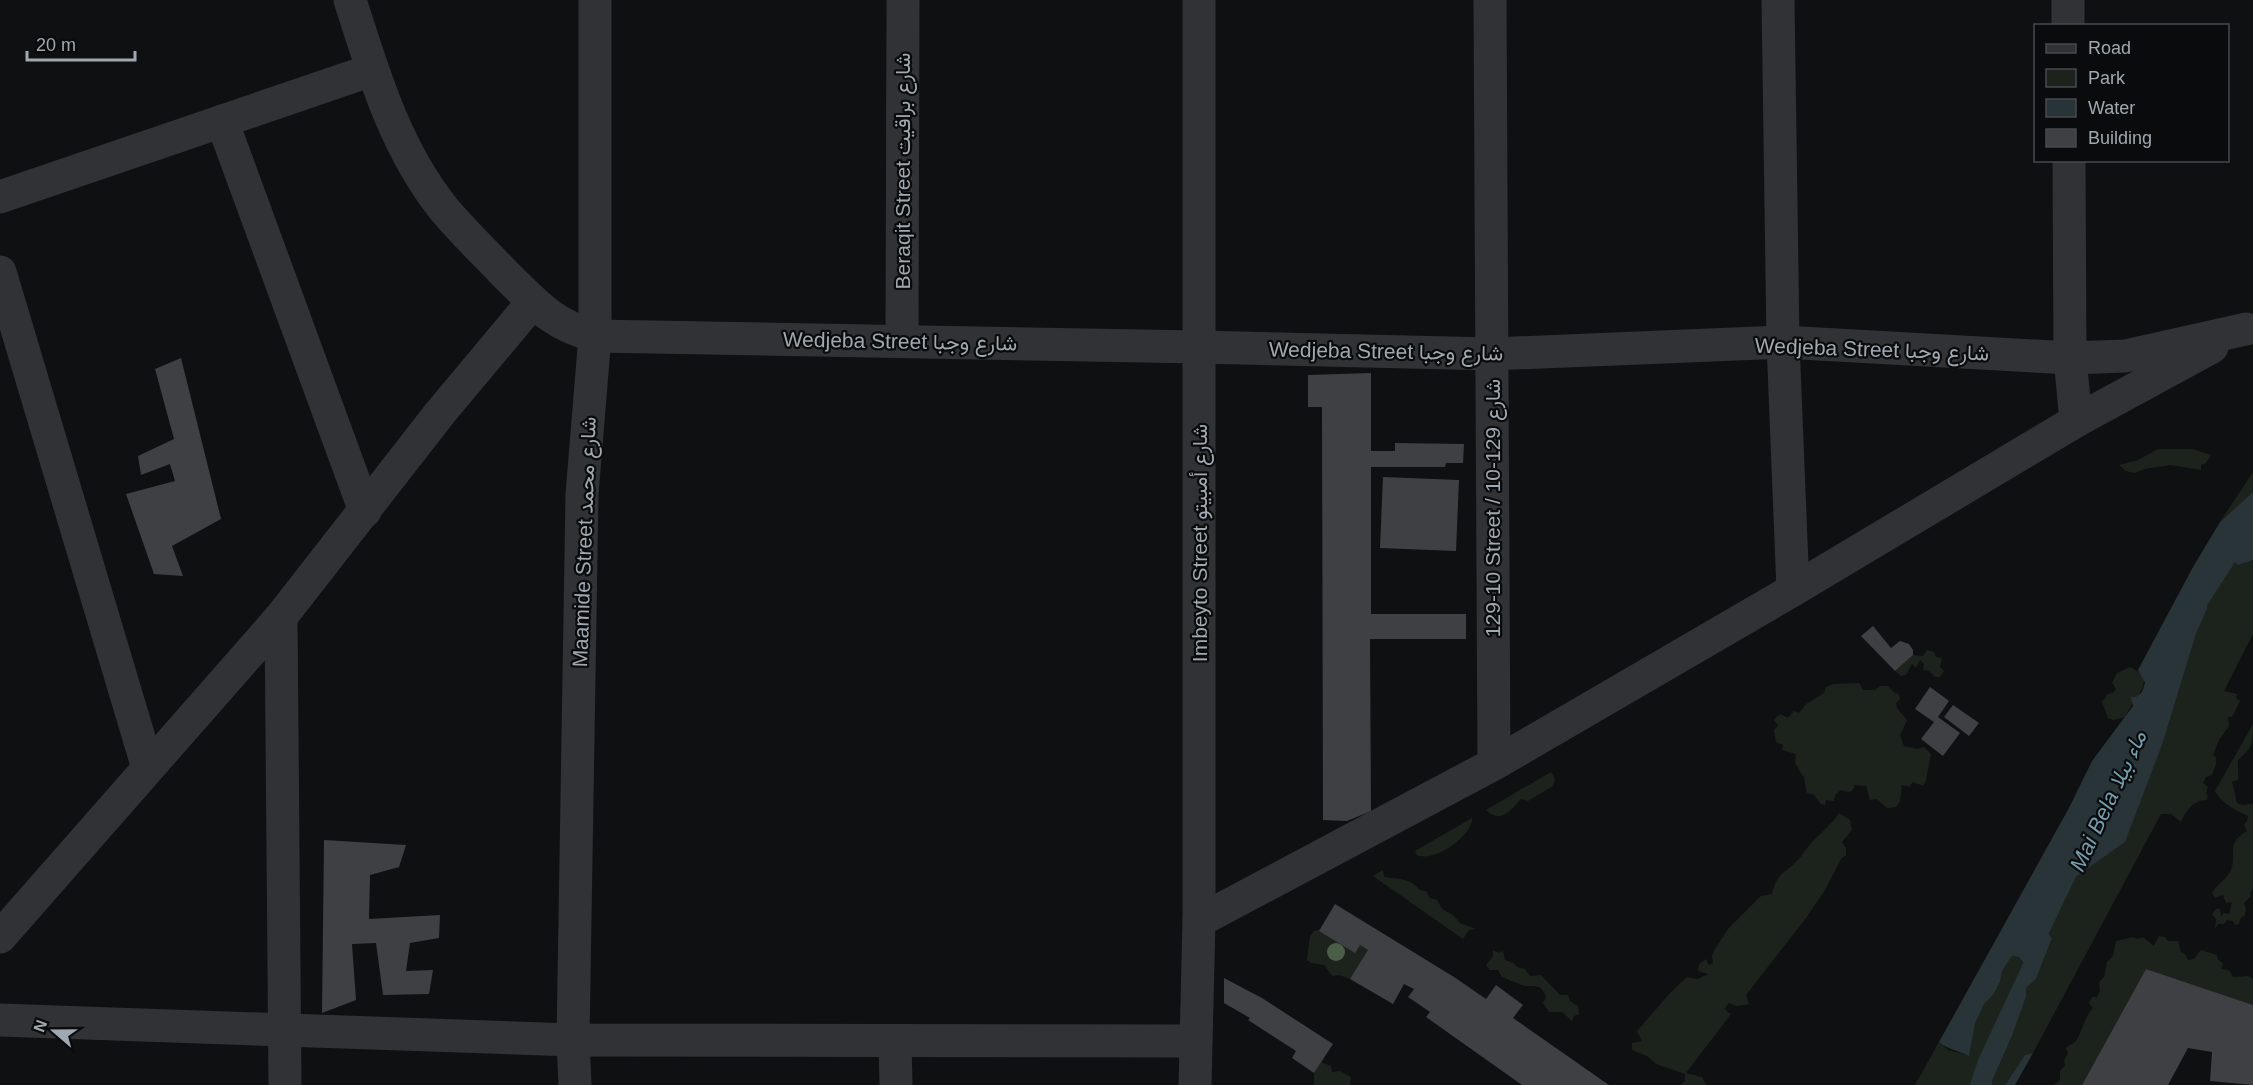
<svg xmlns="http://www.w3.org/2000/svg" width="2253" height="1085" font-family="Helvetica,Vazirmatn,sans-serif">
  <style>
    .green { fill: #1c231c }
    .water { fill: #293439 }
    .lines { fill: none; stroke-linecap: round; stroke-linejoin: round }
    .stream { stroke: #293439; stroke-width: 10 }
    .building { fill: #3e4044 }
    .street { stroke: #303236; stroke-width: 33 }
    .tree { fill: #4a5e49 }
    .labels { text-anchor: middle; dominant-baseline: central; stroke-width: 4.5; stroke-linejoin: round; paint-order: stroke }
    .street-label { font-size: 21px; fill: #a0a8b2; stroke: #0a0b0c }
    .water-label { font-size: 22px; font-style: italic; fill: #769dae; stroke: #0a0b0c }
  </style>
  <rect width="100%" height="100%" fill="#0f1011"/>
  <g class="green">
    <polygon points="2158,449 2193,449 2211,455 2206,463 2201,465 2201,470 2170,465 2145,469 2134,473 2126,471 2119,465 2138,460"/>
    <polygon points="2253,472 2253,492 2220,522"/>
    <path d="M2230,560L2238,565L2253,560V634L2224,691L2237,694L2236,698L2240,701L2232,717H2228L2229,726L2219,740L2213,755L2216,757V764L2212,775L2206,777L2203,783L2208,787L2206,793L2208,796L2206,800C2193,800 2186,811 2181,822L2171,814H2161L2033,1053L2025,1055L2005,1085H1993L1992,1081L2012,1036L2026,997V988L2036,979L2052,938L2045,930L2067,883L2163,742L2196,634L2207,609L2208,595Z"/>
    <polygon points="1927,650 1934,652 1936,657 1942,658 1940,667 1944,671 1940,677 1935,677 1929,671 1923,670 1924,664 1920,660 1916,668 1912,664 1906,675 1901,676 1895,671 1913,655 1923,656"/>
    <path d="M2130,667C2147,675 2147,683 2137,697C2133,702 2128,711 2125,717L2113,720L2108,718L2102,702L2108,694L2113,693L2116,689L2112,683L2117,673Z"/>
    <polygon points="1859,683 1863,690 1875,690 1880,686 1888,686 1895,693 1899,694 1900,699 1896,703 1897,708 1907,720 1900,735 1904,746 1917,749 1924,747 1931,754 1926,780 1923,786 1913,782 1909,787 1902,785 1900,801 1896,807 1887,808 1877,799 1870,800 1866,786 1855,785 1852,791 1848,792 1841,790 1835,795 1834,801 1826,800 1825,805 1821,804 1814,795 1807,793 1804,778 1795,763 1796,754 1782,750 1783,745 1776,742 1774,730 1778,726 1774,720 1780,714 1788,718 1794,711 1799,713 1806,704 1824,693 1826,687 1833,684"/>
    <path d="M2253,724C2253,743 2253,747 2238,760V780L2232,782L2237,803L2242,805L2253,804V889L2250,892L2251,896L2244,903L2246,909L2245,915L2240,919L2239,924L2235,925L2233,921L2227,920L2224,924H2218L2215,929L2216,919L2212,914L2216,909H2220L2221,916L2224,913L2229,914L2232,902L2226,903L2223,895L2215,898L2212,893C2217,884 2228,878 2231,870C2237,854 2225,844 2247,831L2244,825L2247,821L2248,816C2236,810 2222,804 2215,791Z"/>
    <path d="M1551,772L1555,779L1553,786L1528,801L1521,799C1510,811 1501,824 1486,810Z"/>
    <path d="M1839,813L1850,820L1852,830L1842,842L1846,848V855L1841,859L1825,890L1806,918L1746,995L1749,1004L1737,1006L1729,1003L1725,1008L1727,1012L1731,1014L1686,1073L1702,1077L1706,1085H1680L1685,1081V1074L1656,1064L1647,1056L1632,1050V1043L1642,1041L1637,1031L1671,992L1687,977L1698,979L1708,974L1698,971L1699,964L1706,959L1709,965L1713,963L1712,955L1715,949L1728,929L1761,896L1772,894C1777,875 1781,875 1794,864C1802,857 1806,848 1813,841C1822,832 1832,824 1839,813Z"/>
    <path d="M1472,818C1473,836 1433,863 1417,855L1415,851Z"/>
    <path d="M1383,870L1384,877C1399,879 1410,878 1420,890L1426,891L1430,898L1437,900L1442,909L1453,915L1460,923L1476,929L1469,930L1463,939L1373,876Z"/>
    <polygon points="1332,924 1368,950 1370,957 1350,979 1339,975 1332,976 1324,965 1311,963 1307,960 1310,936 1314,931 1325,928"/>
    <path d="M2159,936L2165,937L2168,941H2178L2181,952L2186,955L2188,960L2194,959L2201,950L2217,955L2218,960L2223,963L2221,969L2229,970L2233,977L2249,976L2253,979V1005L2146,969L2082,1085H2054L2060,1080V1071L2065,1065L2064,1060L2068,1054L2066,1048C2069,1045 2072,1044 2075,1042C2081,1036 2084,1017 2093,1008L2089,1003L2092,997H2097L2100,991L2099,982L2104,977L2107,962L2113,956L2116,941L2133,937L2137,939L2143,937L2154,946Z"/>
    <path d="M1493,950L1499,953L1503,951L1505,960L1513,963L1517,967L1525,969L1530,976L1541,975L1560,995H1568L1570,1001L1578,1006L1579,1014L1574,1016L1572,1021L1562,1012H1549L1543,1003L1546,996C1540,984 1537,987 1526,986C1521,985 1507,979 1502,977L1498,970H1490L1486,965L1493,956Z"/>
    <polygon points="2012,956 2019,957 2027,967 1983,1061 1975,1085 1915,1085 1939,1042 1948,1050 1969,1055 1975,1024 1984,1004 1993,995 2000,982 2002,971"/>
    <polygon points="1321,1062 1331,1066 1332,1072 1340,1071 1351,1077 1350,1085 1314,1085 1314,1073"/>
  </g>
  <g class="water">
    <path d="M2253,486V560L2238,565L2230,560L2208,595L2207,609L2196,634L2163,742L2125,842L2067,883L2045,930L2052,938L2036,979L2026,988V997L2012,1036L1992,1081L1993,1085H1975L1983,1061L2027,967L2019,957L2012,956L2002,971L2000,982L1993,995L1984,1004L1975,1024L1969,1056C1958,1050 1948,1050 1939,1042L2069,808L2092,761L2133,706L2131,697H2136L2142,692L2145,683L2138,670L2193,567L2220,522L2253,492Z"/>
    <polygon points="2033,1053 2015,1085 2005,1085 2025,1055"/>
  </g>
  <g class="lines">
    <g class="stream">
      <polyline points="2200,607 2229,562"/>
      <polyline points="2039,942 2074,869"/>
      <polyline points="1975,1085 1983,1061 2032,956"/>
    </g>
  </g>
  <g class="building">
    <polygon points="181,358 221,519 172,546 183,576 154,574 126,494 175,481 170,464 141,475 138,456 174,439 155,369"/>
    <polygon points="1371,373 1371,451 1395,451 1395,443 1464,444 1463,463 1446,463 1445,467 1371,467 1371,614 1466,614 1466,639 1370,639 1371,811 1347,821 1323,820 1322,407 1308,407 1308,375"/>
    <polygon points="1383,477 1459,480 1456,551 1380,548"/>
    <polygon points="1873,626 1891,648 1900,641 1909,644 1913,650 1913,655 1895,671 1861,636"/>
    <polygon points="1930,687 1949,701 1938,717 1960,733 1943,756 1921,739 1934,722 1915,709"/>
    <polygon points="1953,705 1979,723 1969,736 1944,717"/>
    <polygon points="324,840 406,845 399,867 370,875 369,919 440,915 439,938 410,943 406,971 433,970 429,994 383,995 376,943 352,944 356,1000 322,1013"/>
    <polygon points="1335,904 1454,977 1486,999 1496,985 1523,1005 1513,1018 1609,1085 1522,1085 1426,1017 1430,1012 1408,997 1414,989 1404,984 1393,1004 1350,979 1368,950 1360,945 1355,953 1319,931"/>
    <polygon points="2146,969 2253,1005 2253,1085 2210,1081 2212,1052 2188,1048 2168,1085 2082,1085"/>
    <polygon points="1224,978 1262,998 1333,1044 1314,1073 1292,1058 1296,1051 1248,1020 1250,1018 1224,1003"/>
  </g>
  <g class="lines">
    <g class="street">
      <path d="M350,0C373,72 395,148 443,208C462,231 485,253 506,275C537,305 551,324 595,336L1199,347L1492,354L1783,342L2070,358L2125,356L2246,329"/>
      <polyline points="1490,0 1494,764"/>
      <polyline points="1778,0 1783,342 1793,590"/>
      <polyline points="2068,0 2068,26"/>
      <polyline points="222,121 365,511"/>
      <polyline points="2069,160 2070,358 2076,421"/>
      <polyline points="0,197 372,70"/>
      <polyline points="0,272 148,768"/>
      <polyline points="902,341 903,0"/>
      <polyline points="281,617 285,1085"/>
      <polyline points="1199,921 1494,764 1793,590 2076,421 2212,347"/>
      <polyline points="0,937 281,617 440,413 532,303"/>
      <polyline points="0,1020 573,1040 1195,1041"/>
      <polyline points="895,1042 896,1085"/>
      <polyline points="575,1085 573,1040 582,494 595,336 595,0"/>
      <polyline points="1195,1085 1199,921 1199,0"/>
    </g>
  </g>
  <circle class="tree" cx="1336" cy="952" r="9"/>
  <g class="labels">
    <g class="street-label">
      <text transform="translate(902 171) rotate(-90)">Beraqit Street شارع براقيت</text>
      <text transform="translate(900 341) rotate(1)">Wedjeba Street شارع وجبا</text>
      <text transform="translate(1872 349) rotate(2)">Wedjeba Street شارع وجبا</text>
      <text transform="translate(1386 351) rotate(1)">Wedjeba Street شارع وجبا</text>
      <text transform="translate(1492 508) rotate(-90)">129-10 Street / شارع 129-10</text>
      <text transform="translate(584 542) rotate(-88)">Maamide Street شارع محمد</text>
      <text transform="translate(1199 543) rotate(-90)">Imbeyto Street شارع أمبيتو</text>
    </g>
    <g class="water-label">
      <text transform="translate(2108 801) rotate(-65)">Mai Bela ماء بيلا</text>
    </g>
  </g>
  <rect x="2034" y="24" width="195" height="138" fill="#0a0b0c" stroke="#464a4e" stroke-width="1.5"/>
  <rect x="2046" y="44" width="30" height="9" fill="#303236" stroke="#464a4e" stroke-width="1.5"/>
  <text x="2088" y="54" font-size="18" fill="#a0a8b2">Road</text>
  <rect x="2046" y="69" width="30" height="18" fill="#1c231c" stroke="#464a4e" stroke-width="1.5"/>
  <text x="2088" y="84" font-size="18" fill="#a0a8b2">Park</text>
  <rect x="2046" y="99" width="30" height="18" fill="#293439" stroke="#464a4e" stroke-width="1.5"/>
  <text x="2088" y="114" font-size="18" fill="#a0a8b2">Water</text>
  <rect x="2046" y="129" width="30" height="18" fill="#3e4044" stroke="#464a4e" stroke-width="1.5"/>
  <text x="2088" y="144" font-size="18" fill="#a0a8b2">Building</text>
  <g transform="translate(54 1031) rotate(290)" stroke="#0a0b0c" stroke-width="4.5" paint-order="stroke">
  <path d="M0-4.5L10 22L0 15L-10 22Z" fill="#a0a8b2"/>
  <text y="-9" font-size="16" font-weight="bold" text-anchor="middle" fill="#a0a8b2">N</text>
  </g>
  <path d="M27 51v9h108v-9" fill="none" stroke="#a0a8b2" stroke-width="3"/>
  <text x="36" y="51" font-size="18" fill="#a0a8b2" stroke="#0a0b0c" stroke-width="4.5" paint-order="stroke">20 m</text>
</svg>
